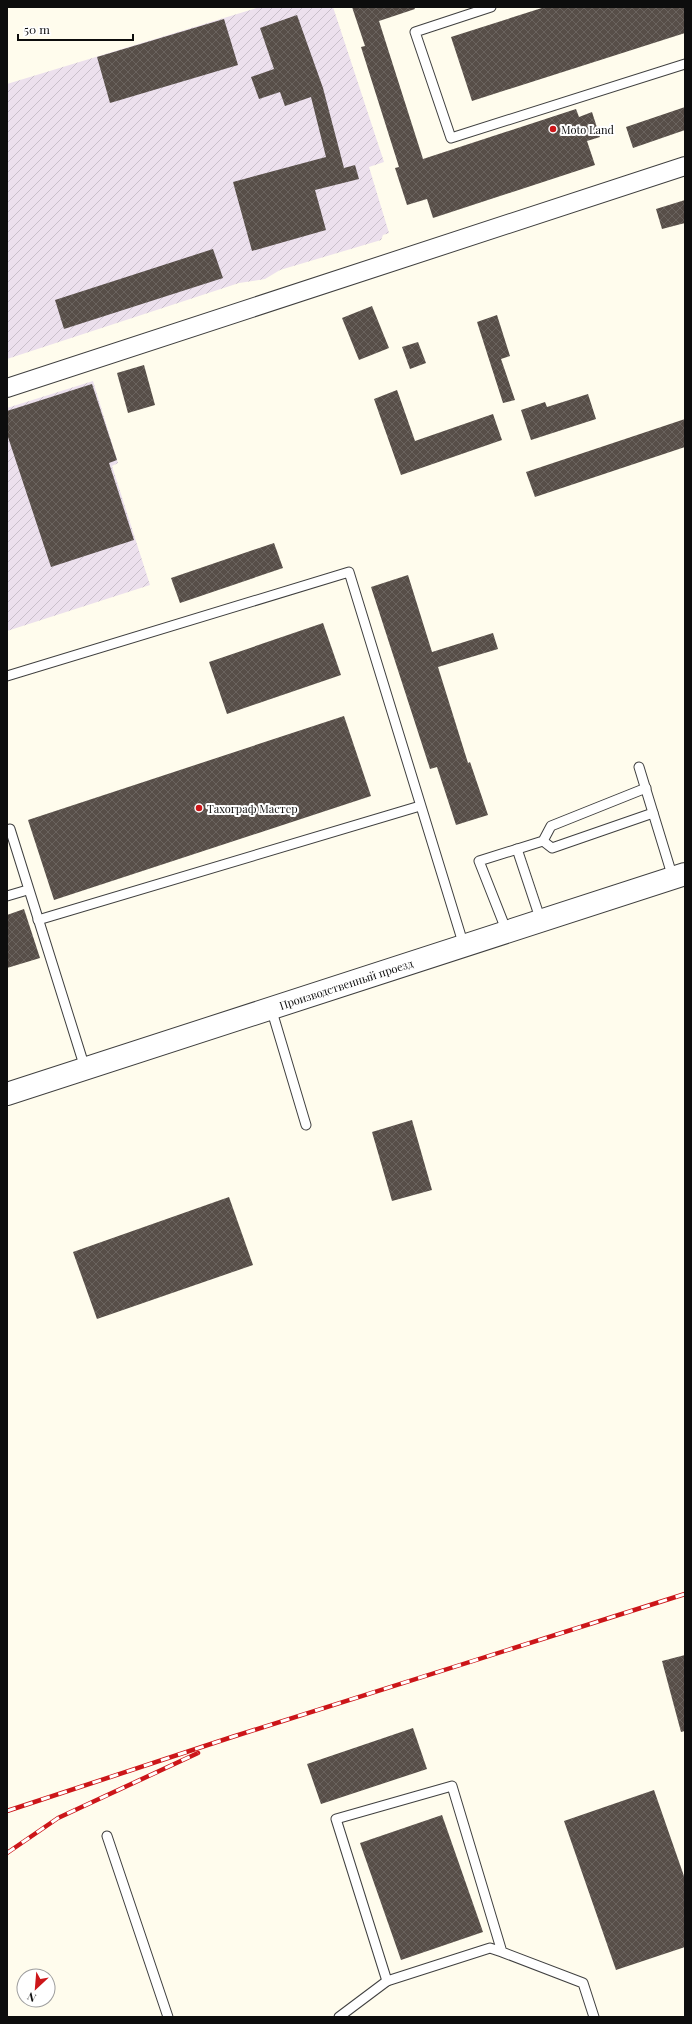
<svg xmlns="http://www.w3.org/2000/svg" width="692" height="2024" font-family="'Playfair Display',serif">
  <style>
    .industrial { fill: url(#industrial-furrows) }
    .building { fill: url(#building-cross-hatch) }
    .lines { fill: none; stroke-linecap: round; stroke-linejoin: round }
    .service-casing { stroke: #404040; stroke-width: 11 }
    .minor-casing { stroke: #404040; stroke-width: 20 }
    .tertiary-casing { stroke: #404040; stroke-width: 24 }
    .service { stroke: #fff; stroke-width: 9 }
    .minor { stroke: #fff; stroke-width: 18 }
    .tertiary { stroke: #fff; stroke-width: 22 }
    .rail-casing { stroke: #cc1619; stroke-width: 4.5 }
    .rail { stroke: #fff; stroke-width: 3; stroke-dasharray: 9; stroke-linecap: butt }
    .poi-dot { fill: #cc1619; stroke: #fff; stroke-width: 1.5 }
    .labels { text-anchor: middle; dominant-baseline: central; stroke-width: 4; stroke-linejoin: round; paint-order: stroke }
    .poi-label { font-size: 11px; fill: #0d0d0d; stroke: #fff; text-anchor: start }
    .street-label { font-size: 11px; fill: #0d0d0d; stroke: #fff }
  </style>
  <defs>
    <pattern id="industrial-furrows" width="10" height="10" patternUnits="userSpaceOnUse"><rect width="10" height="10" fill="#ece0ed"/><path d="M-1 1l2-2M0 10L10 0M9 11l2-2" fill="none" stroke="#c9bfca"/></pattern>
    <pattern id="building-cross-hatch" width="8" height="8" patternUnits="userSpaceOnUse"><rect width="8" height="8" fill="#574e48"/><path d="M0 0l8 8M0 8l8-8" fill="none" stroke="#6a635e"/></pattern>
  </defs>
  <rect width="100%" height="100%" fill="#fffced"/>
  <g class="industrial">
    <polygon points="260,7 333,7 384,162 369,167 389,233 383,235 381,240 280,270 265,279 239,283 7,359 7,84"/>
    <polygon points="93,381 118,463 112,466 150,585 7,631 7,408"/>
  </g>
  <g class="building">
    <polygon points="352,7 414,7 415,9 379,21 423,159 576,109 579,117 592,112 600,137 587,141 595,165 433,218 427,199 407,205 395,168 399,167 361,47 365,46"/>
    <polygon points="545,7 685,7 685,33 472,101 451,37"/>
    <polygon points="297,15 323,88 344,168 355,165 359,179 315,190 326,230 252,251 233,182 326,157 311,97 285,106 280,92 259,99 251,77 274,69 260,28"/>
    <polygon points="224,19 238,65 110,103 97,57"/>
    <polygon points="685,107 685,130 633,148 626,127"/>
    <polygon points="685,200 685,223 662,229 656,209"/>
    <polygon points="213,249 223,278 64,329 55,300"/>
    <polygon points="372,306 389,348 359,360 342,318"/>
    <polygon points="497,315 510,356 501,359 515,400 503,403 477,322"/>
    <polygon points="418,342 426,363 410,369 402,347"/>
    <polygon points="144,365 155,405 128,413 117,373"/>
    <polygon points="92,384 117,460 109,463 134,540 51,567 7,434 7,411"/>
    <polygon points="397,390 415,441 493,414 502,440 401,475 374,399"/>
    <polygon points="588,394 596,419 531,440 521,410 545,402 547,407"/>
    <polygon points="685,419 685,447 535,497 526,472"/>
    <polygon points="274,543 283,568 180,603 171,578"/>
    <polygon points="408,575 432,652 493,633 498,649 438,667 468,763 470,762 488,815 456,825 437,767 430,769 371,587"/>
    <polygon points="323,623 341,675 227,714 209,662"/>
    <polygon points="344,716 371,796 54,900 28,820"/>
    <polygon points="24,909 40,958 7,968 7,915"/>
    <polygon points="412,1120 432,1190 392,1201 372,1132"/>
    <polygon points="229,1197 253,1265 97,1319 73,1252"/>
    <polygon points="685,1655 685,1731 681,1732 662,1661"/>
    <polygon points="413,1728 427,1769 321,1804 307,1764"/>
    <polygon points="654,1790 685,1879 685,1947 616,1970 564,1821"/>
    <polygon points="442,1815 483,1932 401,1960 360,1843"/>
  </g>
  <g class="lines">
    <defs>
      <g id="service">
        <polyline points="491,7 415,32 451,138 685,64"/>
        <polyline points="7,676 349,572 464,946"/>
        <polyline points="639,767 673,878"/>
        <polyline points="7,830 10,829 85,1068"/>
        <polyline points="543,841 552,848 653,813"/>
        <polyline points="517,849 541,921"/>
        <polyline points="7,896 24,891"/>
        <polyline points="38,920 420,806"/>
        <polyline points="507,932 479,861 543,841 551,826 646,788"/>
        <polyline points="271,1008 306,1125"/>
        <polyline points="107,1836 168,2017"/>
        <polyline points="502,1952 452,1786 336,1819 387,1981 490,1948 502,1952 583,1983 594,2017"/>
        <polyline points="339,2017 387,1981"/>
      </g>
      <polyline id="minor" points="7,388 685,166"/>
      <polyline id="tertiary" points="7,1094 685,874"/>
    </defs>
    <use href="#service" class="service-casing"/>
    <use href="#minor" class="minor-casing"/>
    <use href="#tertiary" class="tertiary-casing"/>
    <use href="#service" class="service"/>
    <use href="#minor" class="minor"/>
    <use href="#tertiary" class="tertiary"/>
    <defs>
      <g id="rail">
        <polyline points="7,1811 232,1737 685,1594"/>
        <polyline points="7,1853 58,1818 198,1753"/>
      </g>
    </defs>
    <use href="#rail" class="rail-casing"/>
    <use href="#rail" class="rail"/>
  </g>
  <g class="poi-dot">
    <circle cx="553" cy="129" r="4"/>
    <circle cx="199" cy="808" r="4"/>
  </g>
  <g class="labels">
    <g class="poi-label">
      <text x="561" y="129">Moto Land</text>
      <text x="207" y="808">Тахограф Мастер</text>
    </g>
    <g class="street-label">
      <text transform="translate(346 984) rotate(-18)">Производственный проезд</text>
    </g>
  </g>
  <rect width="692" height="2024" fill="none" stroke="#0d0d0d" stroke-width="16"/>
  <g transform="translate(36 1988) rotate(206)"><circle r="19" fill="#ffffff" stroke="#9e9e9e"/>
  <path d="M0-3L7 15L0 10L-7 15Z" fill="#cc1619"/>
  <text y="-6" font-size="11" font-weight="bold" text-anchor="middle" fill="#0d0d0d">N</text>
  </g>
  <path d="M18 34v6h115v-6" fill="none" stroke="#0d0d0d" stroke-width="2"/>
  <text x="24" y="34" font-size="12" fill="#0d0d0d" stroke="#ffffff" stroke-width="3" paint-order="stroke">50 m</text>
</svg>
